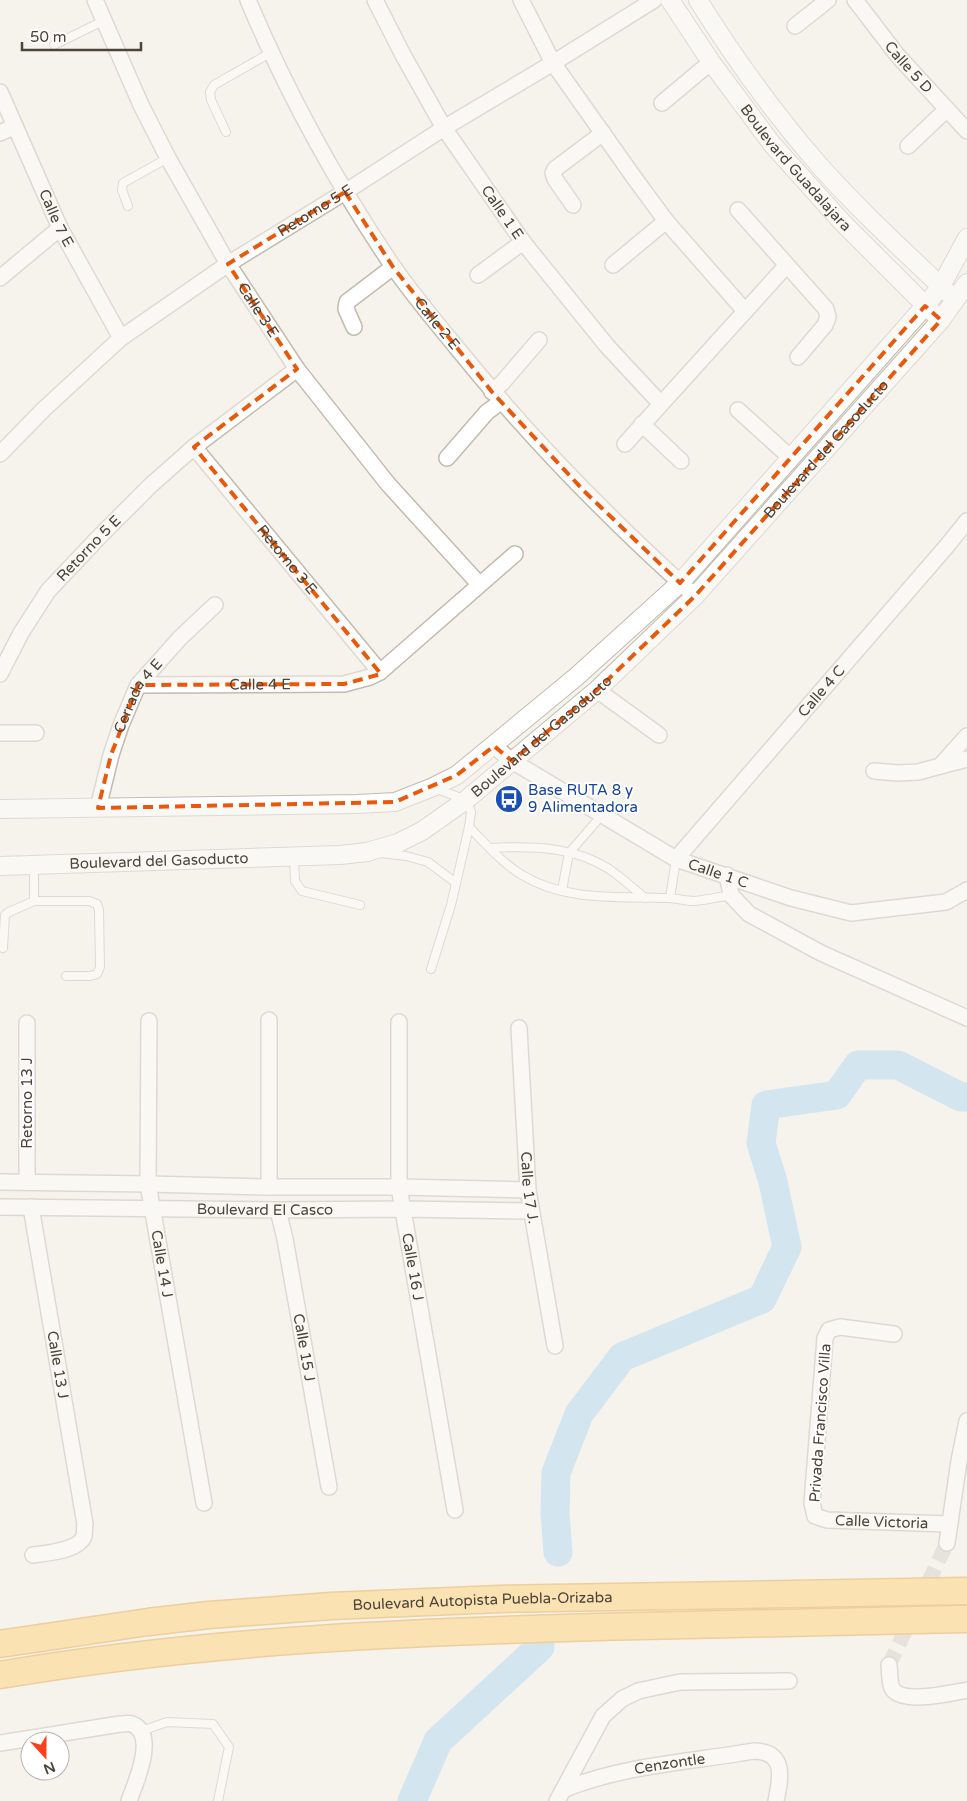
<svg xmlns="http://www.w3.org/2000/svg" width="967" height="1801" font-family="'Varela Round',sans-serif">
  <style>
    .lines { fill: none; stroke-linecap: round; stroke-linejoin: round }
    .river { stroke: #a9d4f2; stroke-width: 29 }
    .minor-tunnel { stroke: #d4d0c8; stroke-width: 15; stroke-dasharray: 15 8; stroke-linecap: butt }
    .service-casing { stroke: #c2bbae; stroke-width: 10 }
    .minor-casing { stroke: #c2bbae; stroke-width: 18 }
    .tertiary-casing { stroke: #c2bbae; stroke-width: 20 }
    .motorway-casing { stroke: #e0a43c; stroke-width: 29 }
    .service { stroke: #fff; stroke-width: 8 }
    .minor { stroke: #fff; stroke-width: 15 }
    .tertiary { stroke: #fff; stroke-width: 18 }
    .motorway { stroke: #ffcf6e; stroke-width: 26 }
    .marked { fill: none; stroke: #e8590c; stroke-width: 4; stroke-dasharray: 10 6; stroke-linejoin: round }
    .labels { text-anchor: middle; dominant-baseline: central; stroke-width: 4; stroke-linejoin: round; paint-order: stroke }
    .street-label { font-size: 15px; fill: #4b4439; stroke: #fff }
    .transit-label { font-size: 15px; fill: #164399; stroke: #fff; text-anchor: start }
  </style>
  <rect width="100%" height="100%" fill="#f6f3ec"/>
  <g class="lines">
    <g class="river">
      <polyline points="558,1552 555,1513 556,1473 579,1414 622,1357 762,1299 787,1247 773,1182 761,1143 766,1105 837,1095 858,1065 898,1065 961,1097 967,1097"/>
      <polyline points="412,1801 438,1741 540,1647"/>
    </g>
    <polyline class="minor-tunnel" points="889,1665 947,1543"/>
    <defs>
      <g id="service">
        <polyline points="54,45 103,21"/>
        <polyline points="226,132 211,100 210,92 214,85 270,53"/>
        <polyline points="128,206 122,190 123,183 168,158"/>
        <path d="M469,827C486,844 502,863 522,875C566,902 619,896 667,898C676,898 685,901 694,901C706,900 719,897 731,895"/>
        <path d="M490,848C531,846 573,846 609,869C622,878 633,888 645,898"/>
        <polyline points="381,853 406,856 428,862 456,883"/>
        <polyline points="294,857 295,881 302,891 360,905"/>
        <polyline points="34,865 34,901 89,901 97,904 99,910 100,967 97,974 90,976 66,976"/>
        <polyline points="562,890 569,853 602,815"/>
        <polyline points="670,898 676,859"/>
        <polyline points="3,948 5,915 9,912 34,901"/>
        <polyline points="431,969 451,905 469,827 471,812 466,800 435,788"/>
        <polyline points="141,1731 167,1722 213,1724 229,1747 218,1801"/>
      </g>
      <g id="minor">
        <path id="s1" d="M95,0L141,105L168,158L228,264L297,369L388,484L479,584"/>
        <path id="s2" d="M248,0C287,93 336,182 392,265C412,294 435,321 457,348C529,437 610,520 695,596"/>
        <path id="s3" d="M375,0L403,55L444,128L523,242L607,346L660,403"/>
        <polyline points="521,0 553,63 633,176 666,221 745,311"/>
        <path id="s4" d="M855,0L898,56L967,131"/>
        <polyline points="795,26 828,0"/>
        <path id="s5" d="M0,92L60,228L121,338"/>
        <polyline points="662,103 711,62"/>
        <polyline points="0,133 15,126"/>
        <polyline points="908,146 946,110"/>
        <polyline points="573,205 555,179 553,173 555,169 603,133"/>
        <polyline points="738,210 826,309 828,317 825,325 798,357"/>
        <polyline points="613,265 666,221"/>
        <polyline points="478,275 523,242"/>
        <polyline points="0,278 60,228"/>
        <polyline points="354,327 346,309 347,302 393,267"/>
        <polyline points="492,392 502,383 539,340"/>
        <polyline points="738,410 791,458"/>
        <polyline points="642,424 681,461"/>
        <polyline points="625,444 786,266"/>
        <path id="s6" d="M194,447L380,672"/>
        <path id="s7" d="M0,454L44,409L121,338L228,264L345,192L444,128L553,63L654,0"/>
        <polyline points="447,458 487,412 502,401"/>
        <path id="s8" d="M0,674L21,633L48,591L98,538L151,485L194,447L297,369"/>
        <path id="s9" d="M138,685L344,684L370,677L380,672L515,554"/>
        <polyline points="597,690 659,735"/>
        <polyline points="0,733 36,733"/>
        <path id="s10" d="M494,746L512,761L676,859L791,898L851,913L946,902L967,890"/>
        <polyline points="940,766 967,736"/>
        <polyline points="874,771 898,773 918,772 967,759"/>
        <path id="s11" d="M98,808L111,755L121,725L138,685L180,638L215,605"/>
        <path id="s12" d="M676,859L946,547L967,521"/>
        <polyline points="727,875 731,895 749,914 821,953 967,1018"/>
        <path id="s13" d="M149,1021L148,1184L204,1503"/>
        <path id="s14" d="M399,1022V1187L455,1510"/>
        <path id="s15" d="M519,1028L528,1190L555,1346"/>
        <polyline points="0,1182 148,1184 269,1187 399,1187 528,1190"/>
        <polyline points="27,1182 27,1023"/>
        <polyline points="269,1187 269,1020"/>
        <path id="s16" d="M0,1207L278,1210L402,1209L531,1211"/>
        <path id="s17" d="M31,1207L85,1524C84,1527 85,1533 84,1536C79,1551 46,1553 33,1555"/>
        <path id="s18" d="M278,1210L285,1239L329,1487"/>
        <path id="s19" d="M894,1334L840,1327L829,1330L825,1338L812,1503L815,1516L827,1520L949,1524"/>
        <polyline points="947,1543 959,1461 967,1421"/>
        <path d="M889,1665C890,1672 889,1681 892,1688C901,1705 951,1693 967,1690"/>
        <path d="M0,1743L120,1724C124,1724 129,1723 132,1724C158,1734 135,1784 129,1801"/>
        <path id="s20" d="M565,1789C625,1765 690,1762 754,1751C786,1752 781,1777 776,1801"/>
        <polyline points="557,1801 603,1716 622,1699 638,1691 680,1682 789,1681"/>
      </g>
      <g id="tertiary">
        <path id="s21" d="M670,0L711,62L772,144L842,222L933,313"/>
        <path d="M698,0C734,58 774,113 819,165C859,210 905,252 948,293"/>
        <polyline points="0,809 357,804 395,802 433,787 457,775 576,677 680,583 925,306 941,286 967,238"/>
        <path id="s22" d="M0,866L340,855L367,852L398,843L422,831L466,800L597,690L695,596L941,320L967,283"/>
      </g>
      <g id="motorway">
        <path id="s23" d="M0,1644L148,1622L209,1615L331,1606L500,1599L967,1591"/>
        <path d="M0,1675C212,1639 426,1631 641,1626C749,1624 858,1621 967,1619"/>
      </g>
    </defs>
    <use href="#service" class="service-casing"/>
    <use href="#minor" class="minor-casing"/>
    <use href="#tertiary" class="tertiary-casing"/>
    <use href="#motorway" class="motorway-casing"/>
    <use href="#service" class="service"/>
    <use href="#minor" class="minor"/>
    <use href="#tertiary" class="tertiary"/>
    <use href="#motorway" class="motorway"/>
  </g>
  <path d="M0 0H967V1801H0ZM345,192L393,267L492,392L585,492L680,583L925,306L941,320L695,596L597,690L512,761L494,746L457,775L395,802L98,808L111,755L138,685L344,684L381,674L194,447L297,369L228,264Z" fill="#f6f3ec" fill-opacity=".55" fill-rule="evenodd"/>
  <path class="marked" d="M345,192L393,267L492,392L585,492L680,583L925,306L941,320L695,596L597,690L512,761L494,746L457,775L395,802L98,808L111,755L138,685L344,684L381,674L194,447L297,369L228,264Z"/>
  <defs>
    <symbol id="bus-disc" viewBox="-11 -11 22 22"><circle r="9.5" fill="#1a4fb4" stroke="#fff"/><path d="M-5-6H5V4H4V6H2V4H-2V6H-4V4H-5ZM-3.5-4V0h7V-4ZM-3.5 1.2v1.5H-2V1.2ZM2 1.2v1.5H3.5V1.2Z" fill="#fff"/></symbol>
  </defs>
  <g fill-rule="evenodd">
    <use href="#bus-disc" x="493" y="783" width="32" height="32"/>
  </g>
  <g class="labels">
    <g class="street-label">
      <text stroke="none"><textPath href="#s4" startOffset="86">Calle 5 D</textPath></text>
      <text stroke="none"><textPath href="#s21" startOffset="210">Boulevard Guadalajara</textPath></text>
      <text stroke="none"><textPath href="#s7" startOffset="400">Retorno 5 E</textPath></text>
      <text stroke="none"><textPath href="#s3" startOffset="248">Calle 1 E</textPath></text>
      <text stroke="none"><textPath href="#s5" startOffset="138">Calle 7 E</textPath></text>
      <text stroke="none"><textPath href="#s1" startOffset="351">Calle 3 E</textPath></text>
      <text stroke="none"><textPath href="#s2" startOffset="376">Calle 2 E</textPath></text>
      <text stroke="none"><textPath href="#s22" startOffset="984">Boulevard del Gasoducto</textPath></text>
      <text stroke="none"><textPath href="#s8" startOffset="155">Retorno 5 E</textPath></text>
      <text stroke="none"><textPath href="#s6" startOffset="146">Retorno 3 E</textPath></text>
      <text stroke="none"><textPath href="#s9" startOffset="122">Calle 4 E</textPath></text>
      <text stroke="none"><textPath href="#s12" startOffset="222">Calle 4 C</textPath></text>
      <text stroke="none"><textPath href="#s11" startOffset="120">Cerrada 4 E</textPath></text>
      <text stroke="none"><textPath href="#s22" startOffset="579">Boulevard del Gasoducto</textPath></text>
      <text stroke="none"><textPath href="#s22" startOffset="159">Boulevard del Gasoducto</textPath></text>
      <text stroke="none"><textPath href="#s10" startOffset="259">Calle 1 C</textPath></text>
      <text transform="translate(27 1103) rotate(-90)">Retorno 13 J</text>
      <text stroke="none"><textPath href="#s15" startOffset="160">Calle 17 J.</textPath></text>
      <text stroke="none"><textPath href="#s16" startOffset="265">Boulevard El Casco</textPath></text>
      <text stroke="none"><textPath href="#s13" startOffset="244">Calle 14 J</textPath></text>
      <text stroke="none"><textPath href="#s14" startOffset="246">Calle 16 J</textPath></text>
      <text stroke="none"><textPath href="#s18" startOffset="140">Calle 15 J</textPath></text>
      <text stroke="none"><textPath href="#s17" startOffset="160">Calle 13 J</textPath></text>
      <text transform="translate(820 1423) rotate(-86)">Privada Francisco Villa</text>
      <text stroke="none"><textPath href="#s19" startOffset="321">Calle Victoria</textPath></text>
      <text stroke="none"><textPath href="#s23" startOffset="485">Boulevard Autopista Puebla-Orizaba</textPath></text>
      <text stroke="none"><textPath href="#s20" startOffset="108">Cenzontle</textPath></text>
    </g>
    <g class="transit-label">
      <text x="528" y="790">Base RUTA 8 y<tspan x="528" dy="17">9 Alimentadora</tspan></text>
    </g>
  </g>
  <g transform="translate(45 1756) rotate(159)"><circle r="24" fill="#ffffff" stroke="#b7b4b0"/>
  <path d="M0-4L9 19L0 12L-9 19Z" fill="#fc3f1d"/>
  <text y="-8" font-size="14" font-weight="bold" text-anchor="middle" fill="#4b4439">N</text>
  </g>
  <path d="M22 42v8h119v-8" fill="none" stroke="#4b4439" stroke-width="2.5"/>
  <text x="30" y="42" font-size="15" fill="#4b4439" stroke="#ffffff" stroke-width="4" paint-order="stroke">50 m</text>
</svg>
